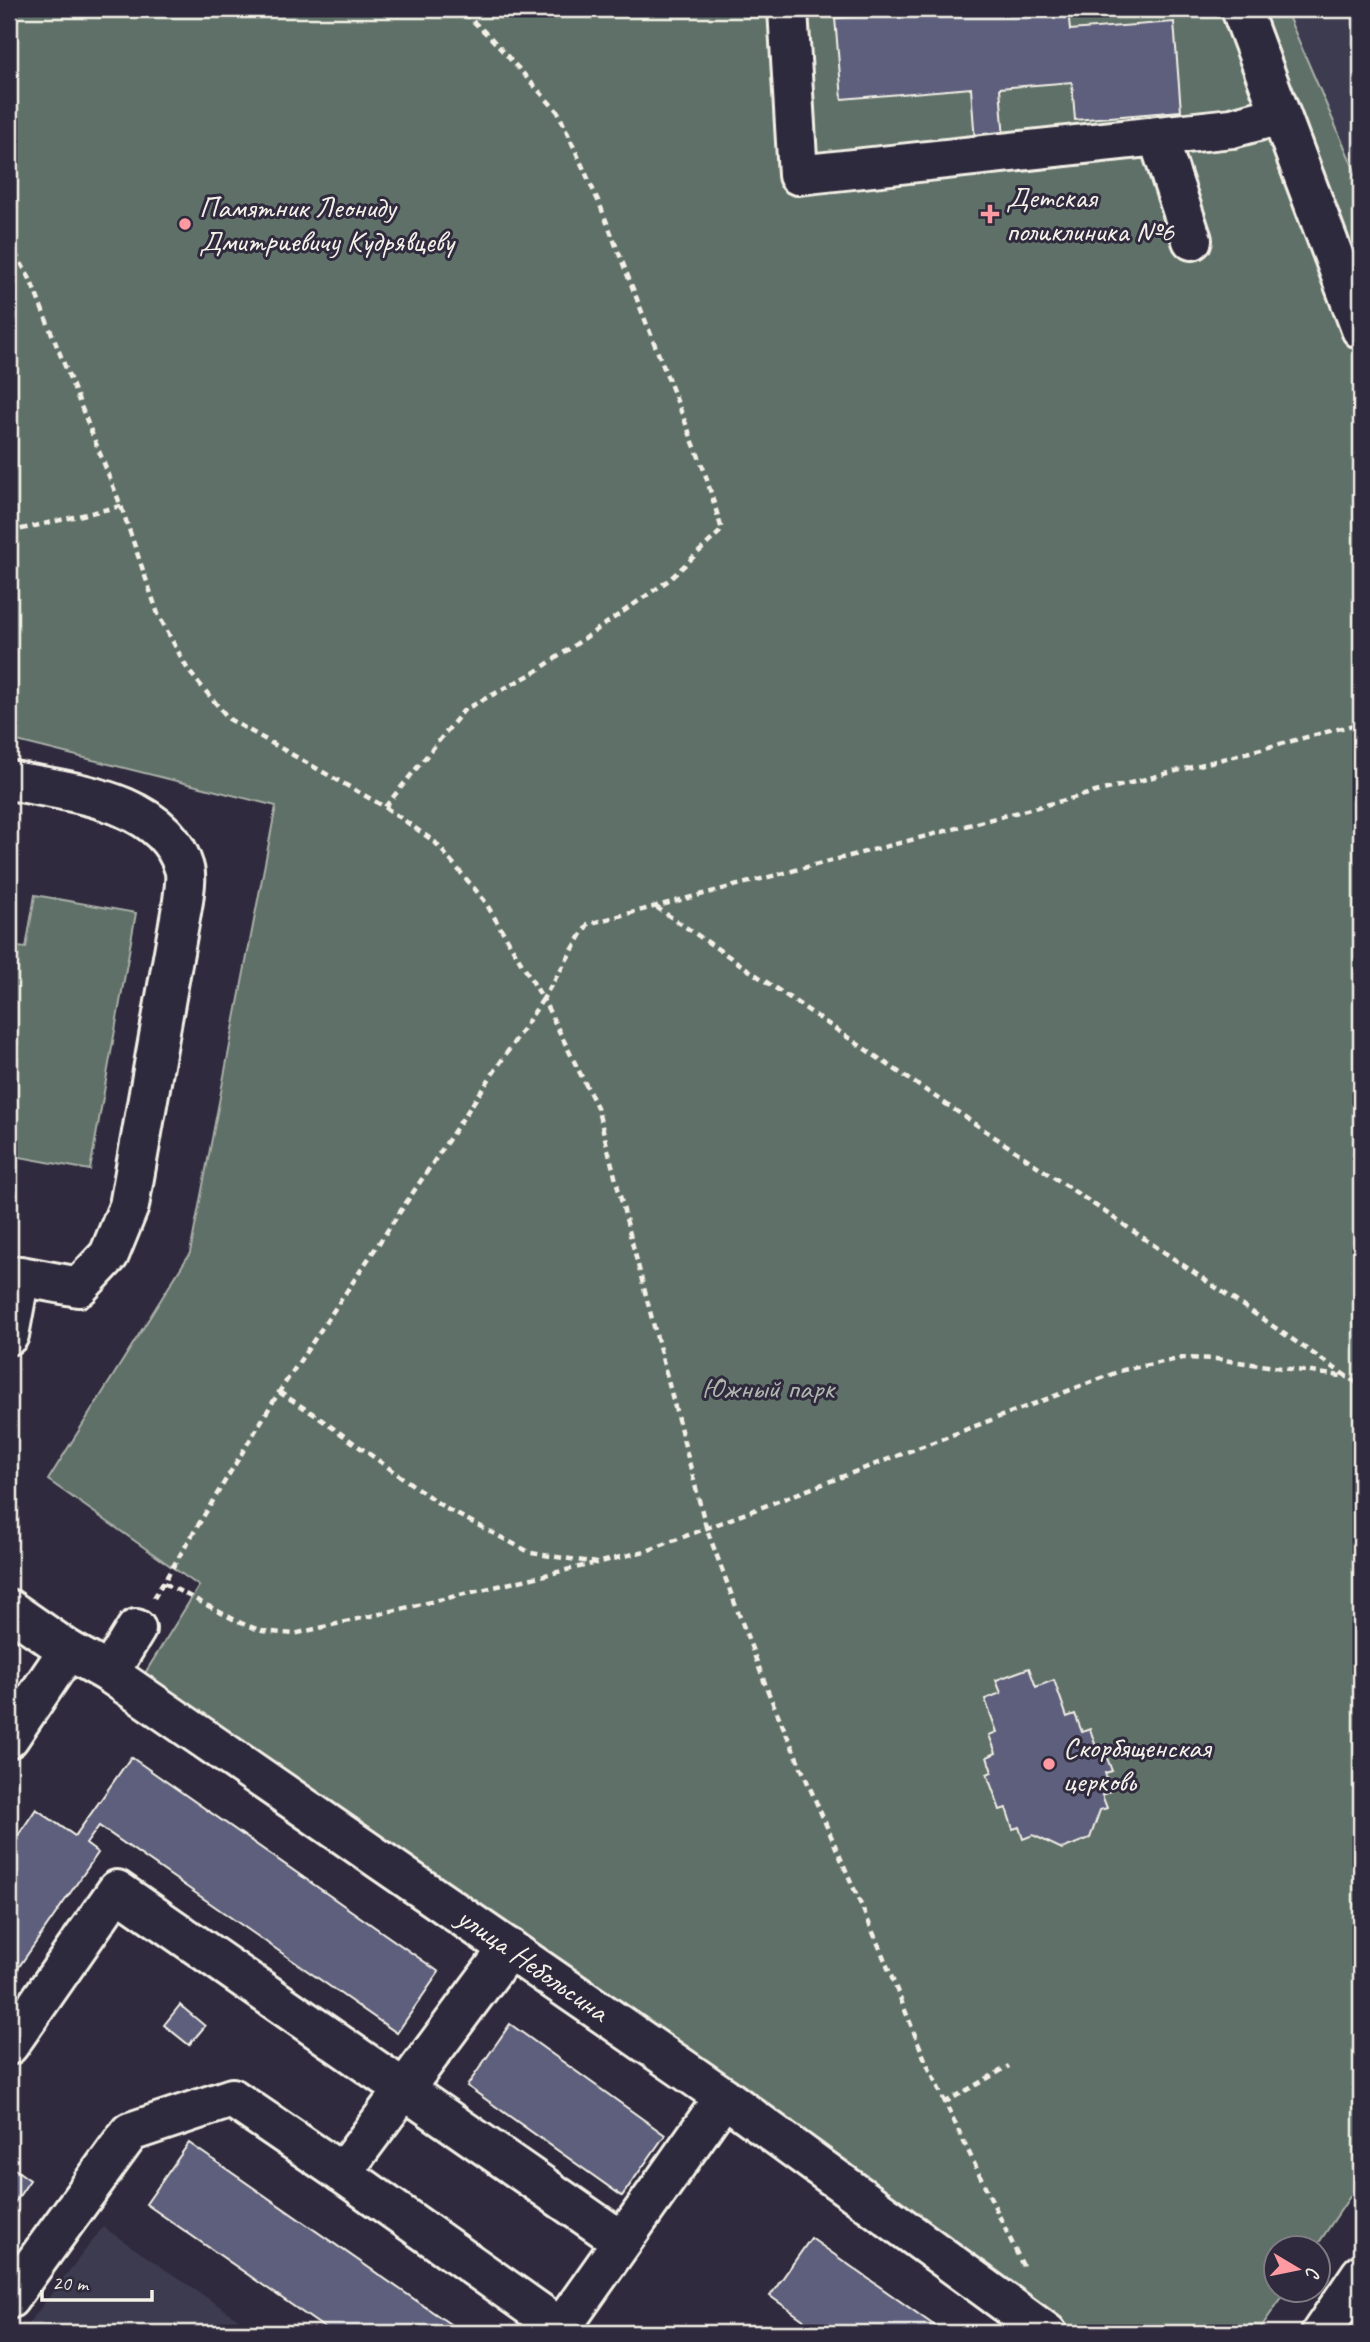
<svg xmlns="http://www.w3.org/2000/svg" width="1370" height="2342" font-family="Caveat,sans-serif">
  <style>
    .built { fill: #3d3a50 }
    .green { fill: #5e6f67; stroke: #a9b0a8; stroke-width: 2 }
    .building { fill: #5d5f7c; stroke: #f4f1e8; stroke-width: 2 }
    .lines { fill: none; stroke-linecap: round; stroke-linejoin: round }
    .minor-casing { stroke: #f4f1e8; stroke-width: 44 }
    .path { stroke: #f4f1e8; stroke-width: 4.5; stroke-dasharray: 7 5; stroke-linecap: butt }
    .minor { stroke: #2f2a3d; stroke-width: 38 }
    .poi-dot { fill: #ff9aa2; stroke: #2f2a3d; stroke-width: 2.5 }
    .labels { text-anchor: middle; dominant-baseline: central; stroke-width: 6; stroke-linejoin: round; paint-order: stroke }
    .poi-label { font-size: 30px; fill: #f4f1e8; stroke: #2f2a3d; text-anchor: start }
    .park-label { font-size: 30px; fill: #b0b6ae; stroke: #2f2a3d }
    .street-label { font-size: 30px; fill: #f4f1e8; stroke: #2f2a3d }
  </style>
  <rect width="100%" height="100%" fill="#2f2a3d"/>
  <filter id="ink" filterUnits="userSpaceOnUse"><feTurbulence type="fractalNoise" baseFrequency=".0143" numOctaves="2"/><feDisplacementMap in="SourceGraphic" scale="14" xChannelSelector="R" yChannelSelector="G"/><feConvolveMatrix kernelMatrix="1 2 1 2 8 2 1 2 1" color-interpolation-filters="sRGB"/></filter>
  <g filter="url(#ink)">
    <g class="built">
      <polygon points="1285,9 1361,9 1361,185"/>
      <polygon points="103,2227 259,2333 21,2333"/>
    </g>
    <g class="green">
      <polygon points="9,9 1285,9 1361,185 1361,2180 1316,2247 1276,2248 1276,2290 1287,2290 1257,2333 1066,2333 142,1678 199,1586 48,1480 190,1253 276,806 9,739"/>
      <polygon points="35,895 136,913 90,1170 9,1155 9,946 26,948"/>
    </g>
    <g class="building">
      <polygon points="943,9 1068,9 1070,30 1174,22 1181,111 1075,120 1072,82 1000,88 1004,139 975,142 971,88 842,99 835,18"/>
      <polygon points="1029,1668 1036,1687 1054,1680 1067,1717 1075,1714 1082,1732 1090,1729 1096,1747 1102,1745 1112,1771 1105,1773 1111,1791 1102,1795 1107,1808 1100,1810 1090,1838 1062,1849 1033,1835 1023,1839 1019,1827 1013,1829 1006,1808 1000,1810 987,1774 992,1772 987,1757 996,1753 989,1735 997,1732 985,1699 1001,1693 996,1680"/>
      <polygon points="131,1757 439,1972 397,2033 99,1826 86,1844 98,1853 9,1981 9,1849 36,1809 75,1836"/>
      <polygon points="180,2005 205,2026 189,2045 164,2025"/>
      <polygon points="510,2024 665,2135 622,2196 467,2086"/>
      <polygon points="189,2143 463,2333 332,2333 146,2204"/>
      <polygon points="9,2165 30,2180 9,2211"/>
      <polygon points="811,2238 945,2333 822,2333 770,2296"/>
    </g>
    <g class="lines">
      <defs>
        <g id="minor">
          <polyline points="788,9 798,175 1232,128 1280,115"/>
          <polyline points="1241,9 1361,329"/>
          <polyline points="1158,137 1192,240"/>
          <path d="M9,780C68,792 164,799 184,868C187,877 184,891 183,901L129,1206L109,1255L79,1287L20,1276L9,1335"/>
          <polyline points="9,1609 68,1650 109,1673 724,2097 1047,2333"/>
          <polyline points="109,1673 136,1629"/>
          <polyline points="9,1738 68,1650"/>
          <polyline points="509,1948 342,2173 568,2333"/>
          <polyline points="9,2045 117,1890 622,2241"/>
          <polyline points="9,2299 130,2132 232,2098 342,2173"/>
          <polyline points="561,2328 724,2097"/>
          <polyline points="1321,2333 1361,2274"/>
        </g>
      </defs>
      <use href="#minor" class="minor-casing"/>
      <g class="path">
        <polyline points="9,242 30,279 121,506 158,614 188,670 229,719 385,807 435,842 484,900 543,999 279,1392 154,1598"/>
        <polyline points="9,532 121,506"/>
        <polyline points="385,807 464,710 537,671 669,580 722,530 704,470 600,205 558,112 490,37 460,9"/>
        <polyline points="656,907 1361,1386"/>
        <polyline points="279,1392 312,1413 445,1508 531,1553 597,1563 649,1550 1123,1370 1183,1358 1216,1359 1348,1377"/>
        <polyline points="164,1583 241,1623 262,1631 294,1634 592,1564"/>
        <polyline points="944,2103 1009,2066"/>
        <polyline points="1023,2266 926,2062 879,1946 769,1694 706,1527 597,1107 543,999 588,924 1361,723"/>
      </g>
      <use href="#minor" class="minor"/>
    </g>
  </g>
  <g class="poi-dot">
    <path d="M986.5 203.5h7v7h7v7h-7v7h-7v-7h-7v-7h7z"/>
    <circle cx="185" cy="224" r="7"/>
    <circle cx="1049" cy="1764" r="7"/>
  </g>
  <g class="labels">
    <g class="poi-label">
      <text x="1006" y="197">Детская<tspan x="1006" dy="34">поликлиника №6</tspan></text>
      <text x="199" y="207">Памятник Леониду<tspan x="199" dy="34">Дмитриевичу Кудрявцеву</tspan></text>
      <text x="1063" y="1747">Скорбященская<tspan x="1063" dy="34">церковь</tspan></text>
    </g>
    <g class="park-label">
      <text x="768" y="1388">Южный парк</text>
    </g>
    <g class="street-label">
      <text transform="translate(533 1964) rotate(35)">улица Небольсина</text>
    </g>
  </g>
  <rect width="1370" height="2342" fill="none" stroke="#2f2a3d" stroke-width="35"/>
  <rect x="18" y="18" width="1335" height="2307" fill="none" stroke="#f4f1e8" stroke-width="2.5" filter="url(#ink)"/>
  <g transform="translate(1297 2269) rotate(100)"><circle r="33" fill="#2f2a3d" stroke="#7e7a81" stroke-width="2"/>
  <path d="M0-5L12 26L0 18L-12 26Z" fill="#ff9aa2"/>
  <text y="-10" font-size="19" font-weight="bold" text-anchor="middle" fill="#f4f1e8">С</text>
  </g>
  <path d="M42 2290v10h110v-10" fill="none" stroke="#f4f1e8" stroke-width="3.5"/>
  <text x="52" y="2290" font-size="21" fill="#f4f1e8" stroke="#2f2a3d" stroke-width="5" paint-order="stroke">20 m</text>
</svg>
